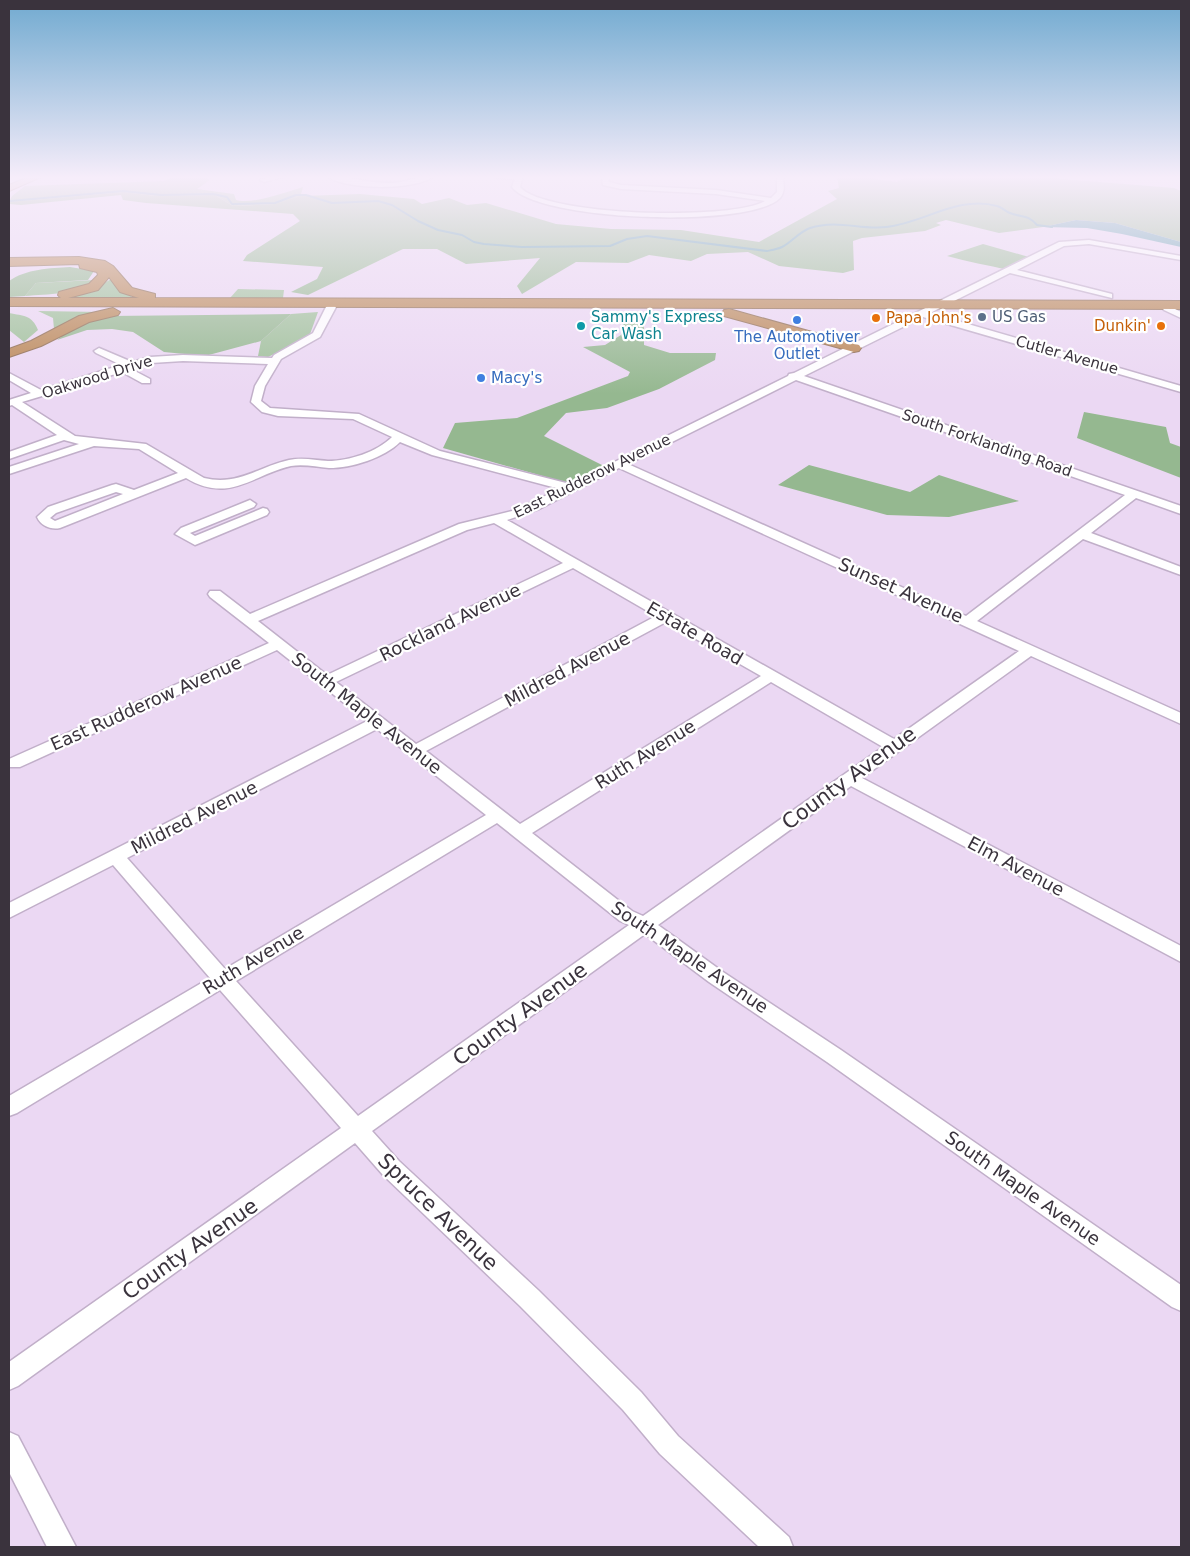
<svg xmlns="http://www.w3.org/2000/svg" width="1190" height="1556" font-family="'DejaVu Sans',sans-serif">
  <style>
    .green { fill: #9ec099 }
    .forest { fill: #95b890 }
    .water { fill: #5e9cac }
    .lines { fill: none; stroke-linecap: round; stroke-linejoin: round }
    .stream { stroke: #5e9cac; stroke-width: 2 }
    .minor-casing { stroke: #c1afc9; stroke-width: 3 }
    .major-casing { stroke: #8d6a4d; stroke-width: 2 }
    .highway-casing { stroke: #8d6a4d; stroke-width: 2 }
    .minor { fill: #fff; fill-rule: evenodd }
    .major { fill: #d6b79a; fill-rule: evenodd }
    .highway { fill: #ba8756; fill-rule: evenodd }
    .service-dot { fill: #5c6f8a; stroke: #fff; stroke-width: 2 }
    .food-dot { fill: #e8710a; stroke: #fff; stroke-width: 2 }
    .shop-dot { fill: #3f7fe0; stroke: #fff; stroke-width: 2 }
    .culture-dot { fill: #0f9aa8; stroke: #fff; stroke-width: 2 }
    .labels { text-anchor: middle; dominant-baseline: central; stroke-width: 4.5; stroke-linejoin: round; paint-order: stroke }
    .far-culture-label { font-size: 15px; fill: #0d838f; stroke: #fff; text-anchor: start }
    .far-service-label { font-size: 15px; fill: #4e5e75; stroke: #fff; text-anchor: start }
    .far-food-label { font-size: 15px; fill: #c56008; stroke: #fff; text-anchor: start }
    .far-shop-label { font-size: 15px; fill: #366cbe; stroke: #fff }
    .far-street-label { font-size: 15px; fill: #3a333d; stroke: #fff }
    .street-label { font-size: 18px; fill: #3a333d; stroke: #fff }
    .near-street-label { font-size: 21px; fill: #3a333d; stroke: #fff }
  </style>
  <rect width="100%" height="100%" fill="#ebd8f3"/>
  <g class="green">
    <path d="M177,176H204L210,180L197,189L234,194L236,200C252,205 286,192 303,187L301,194L309,196L274,204L233,206L215,195L156,196L124,192L9,202L12,196L25,186L163,181Z"/>
    <polygon points="111,279 120,291 137,299 57,298 90,292"/>
    <path d="M95,280C76,295 48,294 25,296L36,283Z"/>
    <polygon points="238,289 284,290 283,298 230,298"/>
    <polygon points="38,311 102,312 71,320 54,329 53,318"/>
    <polygon points="318,312 309,337 268,357 258,356 261,341 291,314"/>
    <path d="M9,313C24,316 32,315 38,330L24,342L9,330Z"/>
  </g>
  <g class="forest">
    <polygon points="837,176 854,176 897,182 908,176 1025,176 1174,188 1181,191 1181,242 1115,223 1076,220 1043,227 999,233 946,220 936,223 941,225 925,231 862,238 853,241 854,270 843,273 779,266 748,252 707,254 691,261 649,255 628,263 576,262 522,294 517,286 540,258 466,264 437,249 403,249 308,295 291,292 317,279 323,267 243,261 247,255 300,221 293,214 146,203 123,200 121,195 21,205 9,204 9,202 124,192 156,196 215,195 233,206 274,204 302,196 360,194 414,199 422,204 449,198 467,205 486,203 556,224 611,229 681,230 759,242 837,199 828,191 839,188"/>
    <path d="M983,244L1029,257L1008,270C988,265 968,262 947,256Z"/>
    <path d="M70,267L94,271L88,280L36,283L25,296L9,297V281C26,269 50,268 70,267Z"/>
    <polygon points="291,314 261,341 205,356 164,352 133,332 112,329 87,330 57,340 75,326 109,316"/>
    <polygon points="624,317 644,319 644,345 670,353 716,353 715,360 659,389 607,408 566,413 544,436 606,467 567,483 443,448 455,423 517,418 628,376 630,372 583,347 605,345 621,335"/>
    <polygon points="1084,412 1166,427 1170,443 1181,447 1181,478 1077,438"/>
    <polygon points="809,465 910,492 939,475 1019,501 949,517 887,515 778,485"/>
  </g>
  <polygon class="water" points="1076,220 1115,223 1181,242 1181,247 1122,234 1087,228 1043,227"/>
  <g class="lines">
    <path class="stream" d="M10,201L123,191L161,195L213,194L227,197L232,204L275,203L296,195H306L332,203L378,201L392,205L418,221L438,230L462,235L474,242L484,244L522,247L610,246L627,239L647,236L767,251C772,250 778,249 782,247C792,242 799,232 810,228C838,219 859,230 886,227C924,223 958,195 997,206C1002,207 1006,212 1010,213C1023,218 1027,214 1037,225L1052,227"/>
    <defs>
      <g id="minor">
        <polygon points="274,176 286,176 264,182 260,180"/>
        <path d="M327,176C349,176 370,184 393,183C407,182 421,175 434,176C415,191 345,190 327,176Z"/>
        <path d="M494,176H523L520,187C544,216 732,221 765,201L716,194L621,189L603,185L602,176H608L609,182L621,185L716,190L771,198L777,192V176H783C783,183 786,191 780,198C750,229 538,221 512,187L515,179L497,178Z"/>
        <path d="M1089,240L1181,256V260L1089,244L1064,246L1017,270L1112,294V298L1010,273L930,313L1181,386V392L923,317L804,376L1181,506V514L1136,498L1091,533L1181,567V575L1083,539L977,621L1181,713V724L1031,656L862,778L1181,946V962L851,786L658,925L723,972L841,1050L1181,1285V1311L1172,1307L827,1062L709,982L645,934L372,1131L399,1161L538,1290L641,1392L678,1436L789,1537L793,1547H759L660,1454L623,1410L520,1306L383,1175L355,1143L18,1386L9,1390V1362L341,1128L220,990L17,1113L9,1116V1096L210,978L113,865L9,918V903L367,721L277,650L20,767H9V759L269,643L210,597L208,594L210,591H220L250,614L459,524L512,511L560,489L432,455L400,442C384,458 352,468 329,468C317,467 304,464 291,466C252,475 229,504 186,478L60,528C51,530 41,526 37,517L48,507L112,485L116,484L134,490L178,473L139,449L94,446L9,474V467L79,444L64,440L9,459V452L57,435L12,405L9,406V400L31,393L9,380V373L41,390L121,365L96,353L94,351L99,348L132,362L150,357L183,355L272,358L274,355L313,333L326,307L331,304L336,307L320,337L281,359L265,386L261,401L270,408L359,414L440,451L570,484L788,376L789,374L794,373L1059,242ZM183,361L268,364L255,386L251,402L262,412L278,416L353,419L392,437C377,452 349,461 328,461C315,460 302,457 289,460C258,467 238,486 204,478L146,444L75,436L22,402L122,372L142,383H150V379L131,369L151,363ZM796,380L1125,495L966,616L628,464ZM619,468L1019,651L894,739L507,520L539,509ZM116,492L123,494L55,521L50,518L56,513ZM494,523L563,563L327,675L258,621L467,530ZM573,568L656,616L416,744L336,682ZM666,622L761,676L520,824L426,751ZM771,682L883,747L643,916L632,911L532,833ZM377,729L486,815L225,969L127,858ZM497,823L620,921L629,925L358,1116L236,981Z"/>
        <polygon points="1167,305 1181,312 1181,318 1164,310 1162,308"/>
        <polygon points="250,500 256,504 254,507 190,533 195,536 263,508 267,509 269,512 267,515 195,545 175,534 181,528"/>
        <polygon points="9,1432 18,1436 76,1547 47,1547 9,1472"/>
      </g>
      <polygon id="major" points="32,176 43,176 9,191 9,185"/>
      <g id="highway">
        <path d="M79,257L105,261L113,266L132,288L155,294V298L1181,301V309L9,306V298H61L58,295L59,292L89,284L98,275L97,272L80,268L79,264L9,266V258ZM109,277L120,292L139,298H68L98,290Z"/>
        <polygon points="113,308 120,312 118,315 89,322 41,346 9,357 9,349 31,341 79,316"/>
        <polygon points="729,309 859,345 861,348 859,351 854,352 724,316 722,313 724,310"/>
      </g>
    </defs>
    <use href="#minor" class="minor-casing"/>
    <use href="#major" class="major-casing"/>
    <use href="#highway" class="highway-casing"/>
    <use href="#minor" class="minor"/>
    <use href="#major" class="major"/>
    <use href="#highway" class="highway"/>
  </g>
  <linearGradient id="sky" x2="0" y2="1"><stop stop-color="#71aad0"/><stop offset="0.45" stop-color="#f6edfa"/><stop offset="1" stop-color="#f6edfa" stop-opacity="0"/></linearGradient>
  <rect width="1190" height="394" fill="url(#sky)"/>
  <circle class="service-dot" cx="982" cy="317" r="5"/>
  <g class="food-dot">
    <circle cx="876" cy="318" r="5"/>
    <circle cx="1161" cy="326" r="5"/>
  </g>
  <g class="shop-dot">
    <circle cx="797" cy="320" r="5"/>
    <circle cx="481" cy="378" r="5"/>
  </g>
  <circle class="culture-dot" cx="581" cy="326" r="5"/>
  <g class="labels">
    <g class="far-culture-label">
      <text x="591" y="317">Sammy's Express<tspan x="591" dy="17">Car Wash</tspan></text>
    </g>
    <g class="far-service-label">
      <text x="992" y="317">US Gas</text>
    </g>
    <g class="far-food-label">
      <text x="886" y="318">Papa John's</text>
      <text x="1151" y="326" text-anchor="end">Dunkin'</text>
    </g>
    <g class="far-shop-label">
      <text x="797" y="337">The Automotiver<tspan x="797" dy="17">Outlet</tspan></text>
      <text x="491" y="378" text-anchor="start">Macy's</text>
    </g>
    <g class="far-street-label">
      <text transform="translate(1067 355) rotate(16)">Cutler Avenue</text>
      <text transform="translate(97 377) rotate(-17)">Oakwood Drive</text>
      <text transform="translate(987 443) rotate(19)">South Forklanding Road</text>
      <text transform="translate(592 476) rotate(-26)">East Rudderow Avenue</text>
    </g>
    <g class="street-label">
      <text transform="translate(901 590) rotate(24)">Sunset Avenue</text>
      <text transform="translate(450 622) rotate(-26)">Rockland Avenue</text>
      <text transform="translate(695 633) rotate(30)">Estate Road</text>
      <text transform="translate(567 669) rotate(-28)">Mildred Avenue</text>
      <text transform="translate(146 703) rotate(-24)">East Rudderow Avenue</text>
      <text transform="translate(367 713) rotate(38)">South Maple Avenue</text>
      <text transform="translate(645 754) rotate(-32)">Ruth Avenue</text>
      <text transform="translate(194 817) rotate(-27)">Mildred Avenue</text>
      <text transform="translate(1016 866) rotate(28)">Elm Avenue</text>
      <text transform="translate(690 957) rotate(34)">South Maple Avenue</text>
      <text transform="translate(253 960) rotate(-31)">Ruth Avenue</text>
      <text transform="translate(1023 1188) rotate(35)">South Maple Avenue</text>
    </g>
    <g class="near-street-label">
      <text transform="translate(849 778) rotate(-36)">County Avenue</text>
      <text transform="translate(520 1014) rotate(-36)">County Avenue</text>
      <text transform="translate(438 1212) rotate(44)">Spruce Avenue</text>
      <text transform="translate(190 1249) rotate(-35)">County Avenue</text>
    </g>
  </g>
  <rect width="1190" height="1556" fill="none" stroke="#3a333d" stroke-width="20"/>
</svg>
